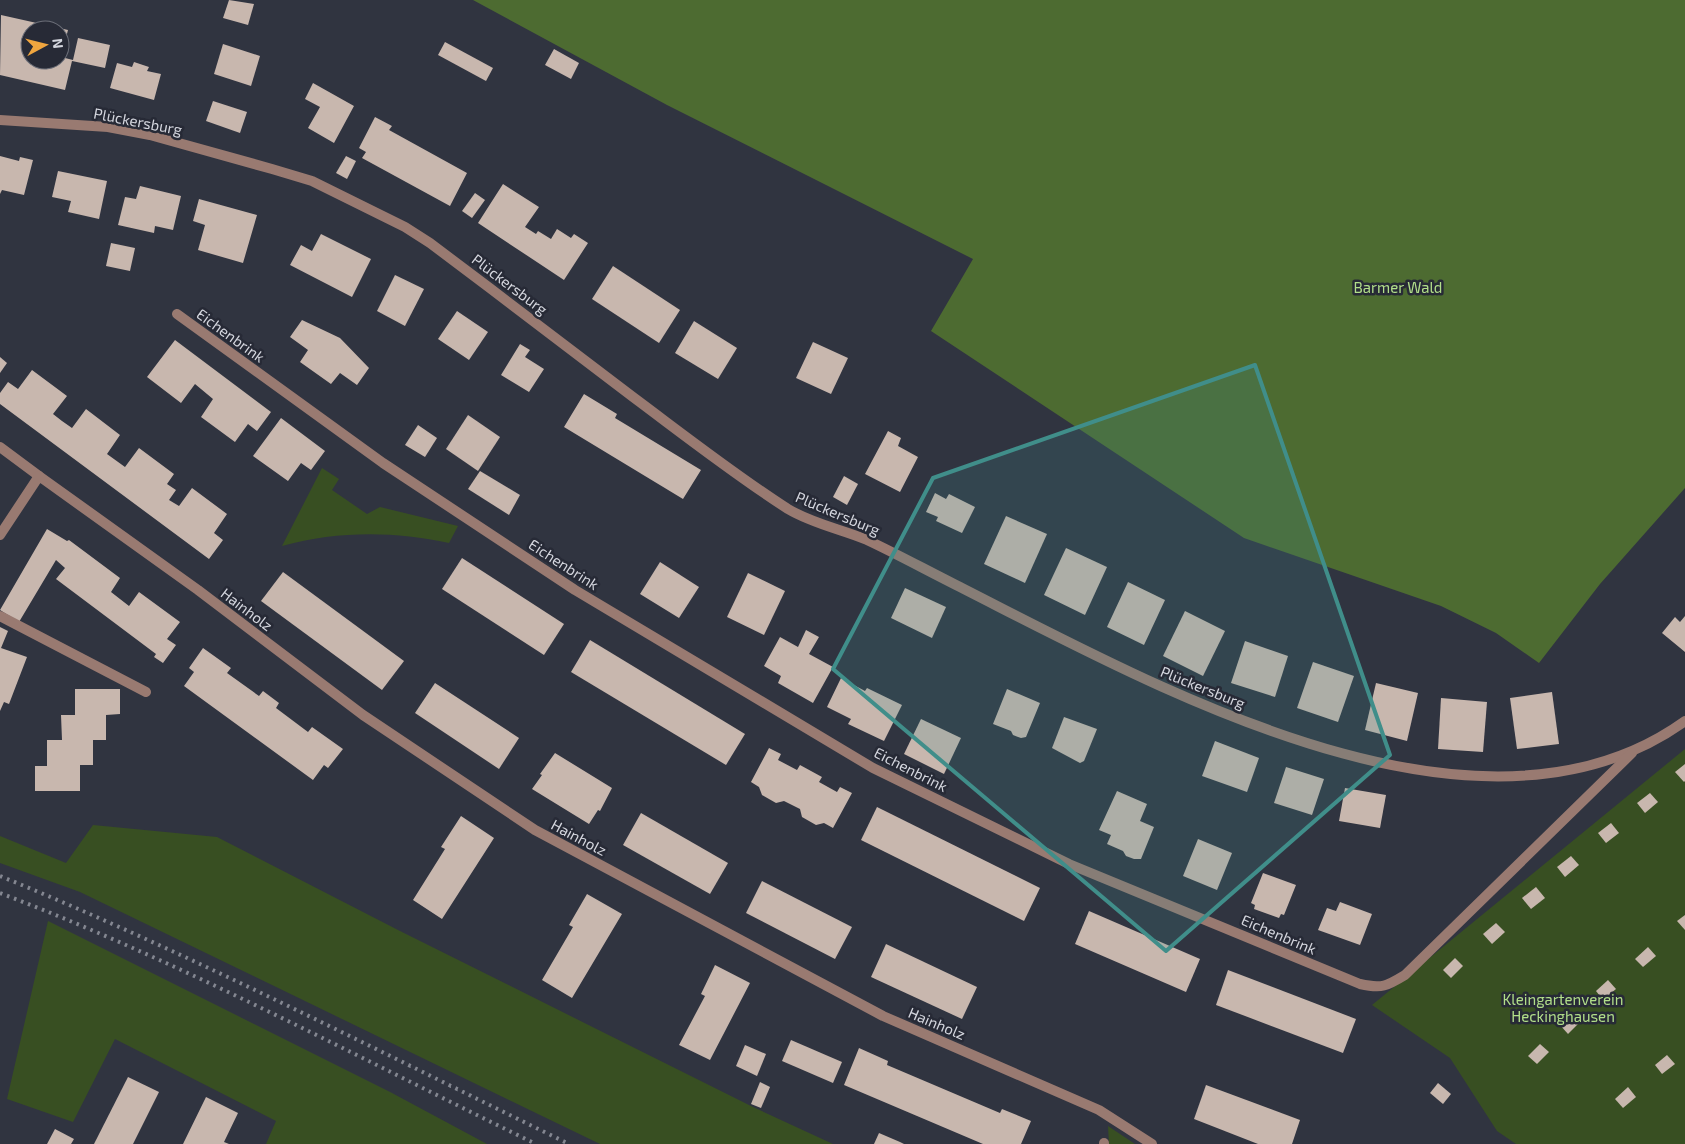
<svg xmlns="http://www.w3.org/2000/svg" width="1685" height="1144" font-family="'Exo 2',sans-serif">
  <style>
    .green { fill: #384f22 }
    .forest { fill: #4d6b31 }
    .building { fill: #c8b7ae; fill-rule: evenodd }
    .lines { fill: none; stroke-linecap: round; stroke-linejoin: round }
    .street { stroke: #997a71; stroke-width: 10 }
    .rail { stroke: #848791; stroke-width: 4; stroke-dasharray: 2.5 5; stroke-linecap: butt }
    .marked { fill: #408e8a; fill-opacity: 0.2; stroke: #408e8a; stroke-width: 4; stroke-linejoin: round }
    .labels { text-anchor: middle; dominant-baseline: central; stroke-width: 5; stroke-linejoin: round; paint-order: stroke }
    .street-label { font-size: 15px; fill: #d4d6de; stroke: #272a36 }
    .park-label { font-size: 15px; fill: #b2df8a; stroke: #272a36 }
  </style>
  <rect width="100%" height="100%" fill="#303440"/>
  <g class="green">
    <path d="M322,468L339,479L332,490L367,514L380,507L458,526L449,543C393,531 337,531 282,546Z"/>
    <polygon points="1685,749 1685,1144 1516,1144 1497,1131 1450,1058 1372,1005"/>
    <polygon points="93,825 217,837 400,931 753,1107 833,1144 600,1144 80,892 0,863 0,836 66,863"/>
    <polygon points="48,921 392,1093 487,1144 266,1144 276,1121 115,1039 73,1122 7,1099"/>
    <polygon points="1108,1126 1135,1144 1109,1144"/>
  </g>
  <polygon class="forest" points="473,0 1685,0 1685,488 1600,584 1539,663 1496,633 1441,606 1244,538 931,331 973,259 667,105"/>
  <g class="building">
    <polygon points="229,0 254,4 248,25 223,18"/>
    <path d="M1,15L68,30L61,57L73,60L78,38L110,45L105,68L72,61L65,90L0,75ZM30,30H60V60H30Z"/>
    <polygon points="445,42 493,68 486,81 438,55"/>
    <polygon points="223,44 260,56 251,86 214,74"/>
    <polygon points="554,49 579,63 571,79 545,65"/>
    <polygon points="134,62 149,67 147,71 161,74 154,100 110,88 117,63 132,67"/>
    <polygon points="313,83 354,106 334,143 308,128 320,107 305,99"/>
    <polygon points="213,101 247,112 240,133 206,121"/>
    <polygon points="375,117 392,126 389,130 467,173 450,206 362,158 366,152 359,148"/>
    <polygon points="0,156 19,161 20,157 33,160 24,195 2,190 0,194"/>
    <polygon points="346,156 356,161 347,179 336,173"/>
    <polygon points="58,171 107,181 99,219 68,212 71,201 52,197"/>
    <polygon points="503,184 539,207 525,227 536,234 538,231 551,239 557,229 571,238 574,234 588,243 564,280 478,223"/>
    <polygon points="140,186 181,196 173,230 155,226 154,233 118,225 125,197 136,199"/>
    <polygon points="475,193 485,200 472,218 462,211"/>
    <polygon points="199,199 257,215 243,263 198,250 205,225 193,221"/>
    <polygon points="321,234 371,259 352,297 290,265 301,245 312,251"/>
    <polygon points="111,243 135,248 130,271 106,266"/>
    <polygon points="613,266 680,310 659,343 592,299"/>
    <polygon points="395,275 424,289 405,326 377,311"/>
    <polygon points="457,311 488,332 469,360 438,339"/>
    <polygon points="302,320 340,338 369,368 357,385 340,373 331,384 300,362 308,350 290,337"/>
    <polygon points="694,321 737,348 718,379 675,353"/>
    <polygon points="175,340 271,412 257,431 248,424 235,442 201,417 213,399 195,384 181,403 147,377"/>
    <polygon points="813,342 848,358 831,394 796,378"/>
    <polygon points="520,344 530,350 525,357 544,369 529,392 501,375"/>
    <polygon points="0,357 7,363 0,373"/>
    <polygon points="32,370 67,396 53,414 62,421 72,428 86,409 120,435 107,454 125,467 139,448 174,474 167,484 176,490 169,500 179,506 192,488 227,514 214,533 223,540 209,559 0,404 0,393 8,382 18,389"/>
    <polygon points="584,394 617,414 615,418 701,470 683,499 564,427"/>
    <polygon points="468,415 500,437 478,471 446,449"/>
    <polygon points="281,418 325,451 311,470 301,463 288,481 253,456"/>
    <polygon points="418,425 437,438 425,457 405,445"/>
    <polygon points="888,431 901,438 898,446 918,457 900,492 865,474"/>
    <polygon points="480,471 520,495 509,515 468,489"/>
    <polygon points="844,476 858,484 847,505 833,497"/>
    <polygon points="935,493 946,499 949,494 975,507 962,533 936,521 938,517 926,512"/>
    <polygon points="1006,516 1047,534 1025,583 984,564"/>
    <polygon points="47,529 67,541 69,540 120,578 111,592 129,606 139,592 180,622 167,639 176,645 163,663 154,657 156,654 56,579 65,568 56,560 19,622 0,610"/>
    <polygon points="1066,548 1107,567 1085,615 1044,595"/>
    <polygon points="462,558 564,624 544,655 442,589"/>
    <polygon points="660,562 699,587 679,618 640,594"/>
    <polygon points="283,572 404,661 382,690 261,601"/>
    <polygon points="748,573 785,591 764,635 727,617"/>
    <polygon points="1128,582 1165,600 1144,645 1107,627"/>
    <polygon points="905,588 946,607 932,638 891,618"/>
    <polygon points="1185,611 1225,631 1203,676 1163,656"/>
    <polygon points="1685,616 1685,652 1662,633 1675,617 1680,622"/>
    <polygon points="0,627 8,631 1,648 27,657 9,704 4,702 0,711"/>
    <polygon points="806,630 819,637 809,654 833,667 813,703 778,683 781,676 764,666 780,637 798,647"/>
    <polygon points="590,640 745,734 726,765 571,672"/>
    <polygon points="1245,641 1288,656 1275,697 1231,683"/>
    <polygon points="203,648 231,668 227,673 259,696 263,691 279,703 276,708 308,732 312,727 343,749 328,768 324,765 313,780 184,686 194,672 189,668"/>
    <polygon points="1313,662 1354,676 1338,722 1297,708"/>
    <polygon points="841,678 865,691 867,688 902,705 884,741 848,724 851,719 827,707"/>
    <polygon points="435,683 519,738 499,769 415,713"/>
    <polygon points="1376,683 1418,693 1407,741 1365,730"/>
    <polygon points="75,689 120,689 120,714 106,715 106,740 93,740 93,765 80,765 80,791 35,791 35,766 47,766 47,740 62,740 61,715 75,715"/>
    <polygon points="1007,689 1040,703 1026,737 1021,738 1013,735 1011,731 993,724"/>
    <polygon points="1552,692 1559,744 1517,749 1510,698"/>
    <polygon points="1441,698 1487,702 1483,752 1438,749"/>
    <polygon points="1064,717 1097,729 1084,761 1080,763 1052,748"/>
    <polygon points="921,719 961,738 944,774 904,754"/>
    <polygon points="1215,741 1259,758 1247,792 1202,776"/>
    <polygon points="769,748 781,754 778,760 797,770 800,765 822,777 819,782 837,792 840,787 852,793 833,828 824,823 816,825 802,817 800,809 784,801 776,803 762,795 759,787 751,782"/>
    <polygon points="555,753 612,788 600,811 598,810 589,824 532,789 542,775 540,774"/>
    <polygon points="1685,764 1685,781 1684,782 1675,772"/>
    <polygon points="1286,767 1324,779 1312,815 1274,803"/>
    <polygon points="1345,788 1386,795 1380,828 1339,821"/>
    <polygon points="1117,791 1147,804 1140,821 1154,827 1141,859 1134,859 1126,856 1123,851 1107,844 1111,835 1099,830"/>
    <polygon points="1650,793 1658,802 1645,813 1637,803"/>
    <polygon points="877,807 1040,888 1024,921 861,840"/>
    <polygon points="641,813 728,863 710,894 623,845"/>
    <polygon points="461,816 494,838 442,919 413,900 445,849 441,847"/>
    <polygon points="1611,823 1619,833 1606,843 1598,833"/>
    <polygon points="1198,839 1232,853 1217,890 1183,876"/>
    <polygon points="1571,856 1579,865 1565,877 1557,867"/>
    <polygon points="1263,873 1296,885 1284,915 1281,914 1279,918 1254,909 1255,905 1251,903"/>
    <polygon points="762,881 852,927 835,959 746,913"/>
    <polygon points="1536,887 1545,898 1531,909 1522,898"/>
    <polygon points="587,894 622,914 572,998 542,980 573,927 569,925"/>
    <polygon points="1340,902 1372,914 1360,945 1318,930 1327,908 1336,911"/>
    <polygon points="1089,911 1200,959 1186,992 1075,944"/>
    <polygon points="1685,915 1685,930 1677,921"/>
    <polygon points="1496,923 1505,932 1492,944 1483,934"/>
    <polygon points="886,944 977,987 962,1019 871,977"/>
    <polygon points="1648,947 1656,956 1643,967 1635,959"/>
    <polygon points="1455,958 1463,966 1451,978 1443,970"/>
    <polygon points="715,965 750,983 710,1060 679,1045 705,996 701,994"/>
    <polygon points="1228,970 1356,1019 1343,1053 1216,1005"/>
    <polygon points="1608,980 1616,989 1603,1000 1596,991"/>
    <polygon points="1572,1014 1580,1022 1568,1034 1560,1025"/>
    <polygon points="791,1040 842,1062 833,1083 782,1061"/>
    <polygon points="1540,1044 1549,1052 1537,1064 1528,1056"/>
    <polygon points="745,1045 766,1054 757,1076 736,1066"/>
    <polygon points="859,1048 888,1061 887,1065 1000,1113 1002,1109 1031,1121 1021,1144 983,1144 844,1085"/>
    <polygon points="1667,1055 1675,1064 1662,1074 1655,1065"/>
    <polygon points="128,1077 159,1092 133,1144 94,1144"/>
    <polygon points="760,1082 770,1087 761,1108 751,1104"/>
    <polygon points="1438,1083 1451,1094 1443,1104 1430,1093"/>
    <polygon points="1206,1085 1300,1120 1292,1144 1258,1144 1194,1119"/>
    <polygon points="1628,1087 1636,1097 1623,1108 1615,1099"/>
    <polygon points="206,1097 238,1113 224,1142 229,1144 183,1144"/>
    <polygon points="55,1129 74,1139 71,1144 47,1144"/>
    <polygon points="879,1133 900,1142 904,1144 874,1144"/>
  </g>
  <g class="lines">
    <g class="street">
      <path d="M0,120L108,127L150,135L272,169L312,181L405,227L430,243C498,294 566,346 633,397C684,435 735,475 788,509C813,524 841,529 867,540C897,554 926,570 956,585C1150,683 1478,870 1685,721"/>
      <path d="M177,314L383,463L575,590L873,768L1069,864L1360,984C1382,989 1387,986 1405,975L1632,753"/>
      <polyline points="0,447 39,476"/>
      <polyline points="0,535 39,476 198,590 363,715 535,830 883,1016 1099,1110 1152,1144"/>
      <polyline points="0,616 146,692"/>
      <polyline points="1104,1143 1104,1144"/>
    </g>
    <g class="rail">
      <path d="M0,876C194,955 380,1052 569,1144"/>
      <path d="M0,893C184,963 359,1058 536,1144"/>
    </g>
  </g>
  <path class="marked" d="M1255,365L1390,755L1166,951L833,669L933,478Z"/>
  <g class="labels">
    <g class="street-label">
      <text transform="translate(138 121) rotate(11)">Plückersburg</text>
      <text transform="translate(510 284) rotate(37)">Plückersburg</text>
      <text transform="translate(231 335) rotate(36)">Eichenbrink</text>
      <text transform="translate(838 513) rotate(23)">Plückersburg</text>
      <text transform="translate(564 564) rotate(33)">Eichenbrink</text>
      <text transform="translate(247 609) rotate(37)">Hainholz</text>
      <text transform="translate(1203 687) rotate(22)">Plückersburg</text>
      <text transform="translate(911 769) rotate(27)">Eichenbrink</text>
      <text transform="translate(579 837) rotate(28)">Hainholz</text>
      <text transform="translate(1279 934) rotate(23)">Eichenbrink</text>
      <text transform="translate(937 1023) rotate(23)">Hainholz</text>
    </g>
    <g class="park-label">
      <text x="1398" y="287">Barmer Wald</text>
      <text x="1563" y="999">Kleingartenverein<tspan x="1563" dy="17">Heckinghausen</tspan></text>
    </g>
  </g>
  <g transform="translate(45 45) rotate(83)"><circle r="24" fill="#272a36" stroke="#6c6f79"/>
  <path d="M0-4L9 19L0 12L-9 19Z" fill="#f0a63f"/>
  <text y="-8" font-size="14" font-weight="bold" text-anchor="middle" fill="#d4d6de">N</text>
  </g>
</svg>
